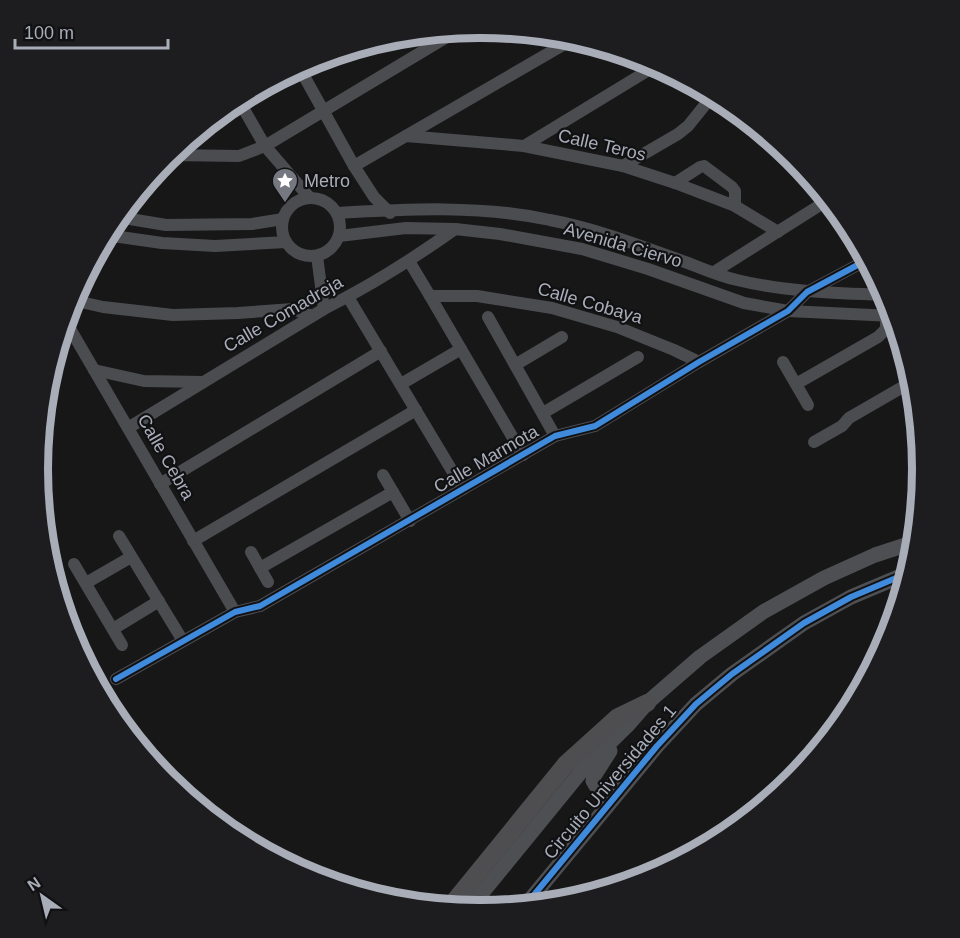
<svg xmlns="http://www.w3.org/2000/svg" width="960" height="938" font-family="Helvetica,sans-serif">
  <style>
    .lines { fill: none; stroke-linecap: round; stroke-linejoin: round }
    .minor { stroke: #4b4c50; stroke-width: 12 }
    .major { stroke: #4d4f52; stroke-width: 15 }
    .highway { stroke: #4e4e51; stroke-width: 18 }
    .cycleway-casing { stroke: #111113; stroke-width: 10 }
    .cycleway { stroke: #408adc; stroke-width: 6 }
    .labels { text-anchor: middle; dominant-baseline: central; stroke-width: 4.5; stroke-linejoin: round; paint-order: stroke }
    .street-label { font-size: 18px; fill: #a8adb8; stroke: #111113 }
    .poi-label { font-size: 18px; fill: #a8adb8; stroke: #111113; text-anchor: start }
    .rim { fill: none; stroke: #a8adb8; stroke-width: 8 }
  </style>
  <rect width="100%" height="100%" fill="#171717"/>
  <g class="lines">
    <g class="minor">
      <polyline points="299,67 354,166 374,197 390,213"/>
      <polyline points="238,99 265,146 309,197"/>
      <polyline points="406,136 524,146 623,166 675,183 735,206 778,232"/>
      <polyline points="524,146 657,65"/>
      <polyline points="169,155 239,156 265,146 460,29"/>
      <polyline points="354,166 575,38"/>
      <polyline points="623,166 678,134 688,126 713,95"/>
      <polyline points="675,183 700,167 704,166 732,187 735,191 735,206"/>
      <circle cx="311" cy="227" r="29"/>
      <path d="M337,213C408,209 481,205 550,220C597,229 641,246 685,262C702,268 719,276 737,280C786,292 836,293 886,295"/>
      <polyline points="118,217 166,225 252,224 283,219"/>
      <polyline points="106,235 162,243 215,246 286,242"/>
      <polyline points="339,236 406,228 455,229 500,234 582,249 648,269 744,303 788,311 893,316"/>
      <polyline points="317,256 324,309"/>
      <polyline points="409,261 430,296 523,455"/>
      <polyline points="714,272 828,200"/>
      <polyline points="430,296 477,296 552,308 617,327 674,350 699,362"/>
      <polyline points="348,297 463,489"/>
      <polyline points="72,300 103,307 173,315 238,313 293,309 312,316"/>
      <polyline points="488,317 555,436"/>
      <polyline points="65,320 235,612"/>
      <polyline points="783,362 808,405"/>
      <polyline points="515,365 562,337"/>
      <polyline points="94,370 144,381 203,382"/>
      <polyline points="401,384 461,349"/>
      <polyline points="796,384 878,337 886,329 886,315"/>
      <polyline points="543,413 638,357"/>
      <path d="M128,428L324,309C370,286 413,259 455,229"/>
      <polyline points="814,442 842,426 849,418 913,381"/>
      <polyline points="383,475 410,521"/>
      <polyline points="160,484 381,351"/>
      <polyline points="119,536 183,641"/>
      <polyline points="193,541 416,410"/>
      <polyline points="251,552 268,582"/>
      <polyline points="74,564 122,645"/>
      <polyline points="260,568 393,492"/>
      <polyline points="86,583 131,557"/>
      <polyline points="113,629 159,601"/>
      <polyline points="116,679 235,612 260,606 555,436 595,426 699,362 788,311 807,292 867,260"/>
    </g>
    <g class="major">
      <path d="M610,751L594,776L593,781C602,799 611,786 621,777"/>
      <polyline points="524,907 657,746 696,704 732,674 804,623 851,597 908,573"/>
      <polyline points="468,910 584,768 627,726 647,703 700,657 763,612 824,578 875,555 915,542"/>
    </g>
    <polyline class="highway" points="449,908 566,764 618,717 647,703"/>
    <defs>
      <g id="cycleway">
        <polyline points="116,679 235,612 260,606 555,436 595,426 699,362 788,311 807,292 867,260"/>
        <polyline points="524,907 657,746 696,704 732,674 804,623 851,597 908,573"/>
      </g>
    </defs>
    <use href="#cycleway" class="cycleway-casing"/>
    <use href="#cycleway" class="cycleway"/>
  </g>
  <defs>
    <symbol id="sight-pin" viewBox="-11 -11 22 30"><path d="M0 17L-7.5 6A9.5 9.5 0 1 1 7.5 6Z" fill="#757880" stroke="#111113"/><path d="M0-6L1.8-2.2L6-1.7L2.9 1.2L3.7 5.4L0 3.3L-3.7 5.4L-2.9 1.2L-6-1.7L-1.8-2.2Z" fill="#fff"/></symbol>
  </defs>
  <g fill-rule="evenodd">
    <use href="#sight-pin" x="270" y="166" width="30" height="40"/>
  </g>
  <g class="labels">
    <g class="street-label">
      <text transform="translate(602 145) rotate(13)">Calle Teros</text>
      <text transform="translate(623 245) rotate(16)">Avenida Ciervo</text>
      <text transform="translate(590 303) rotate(16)">Calle Cobaya</text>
      <text transform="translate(283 314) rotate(-30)">Calle Comadreja</text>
      <text transform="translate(166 457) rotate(60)">Calle Cebra</text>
      <text transform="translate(486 459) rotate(-30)">Calle Marmota</text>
      <text transform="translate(610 782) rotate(-50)">Circuito Universidades 1</text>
    </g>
    <g class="poi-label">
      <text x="304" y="181">Metro</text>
    </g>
  </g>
  <path d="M0 0H960V938H0ZM479 38H481A431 431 0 0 1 912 469V469A431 431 0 0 1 481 900H479A431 431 0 0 1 48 469V469A431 431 0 0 1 479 38Z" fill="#1d1d20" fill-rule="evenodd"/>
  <path class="rim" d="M479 38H481A431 431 0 0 1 912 469V469A431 431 0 0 1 481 900H479A431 431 0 0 1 48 469V469A431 431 0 0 1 479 38Z"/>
  <g transform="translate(42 896) rotate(326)" stroke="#111113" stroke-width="4.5" paint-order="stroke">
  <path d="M0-4.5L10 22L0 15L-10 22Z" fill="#a8adb8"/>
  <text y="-9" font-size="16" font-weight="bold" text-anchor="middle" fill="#a8adb8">N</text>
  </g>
  <path d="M15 39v9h153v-9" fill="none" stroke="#a8adb8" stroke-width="3"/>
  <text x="24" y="39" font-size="18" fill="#a8adb8" stroke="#111113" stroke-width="4.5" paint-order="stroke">100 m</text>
</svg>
